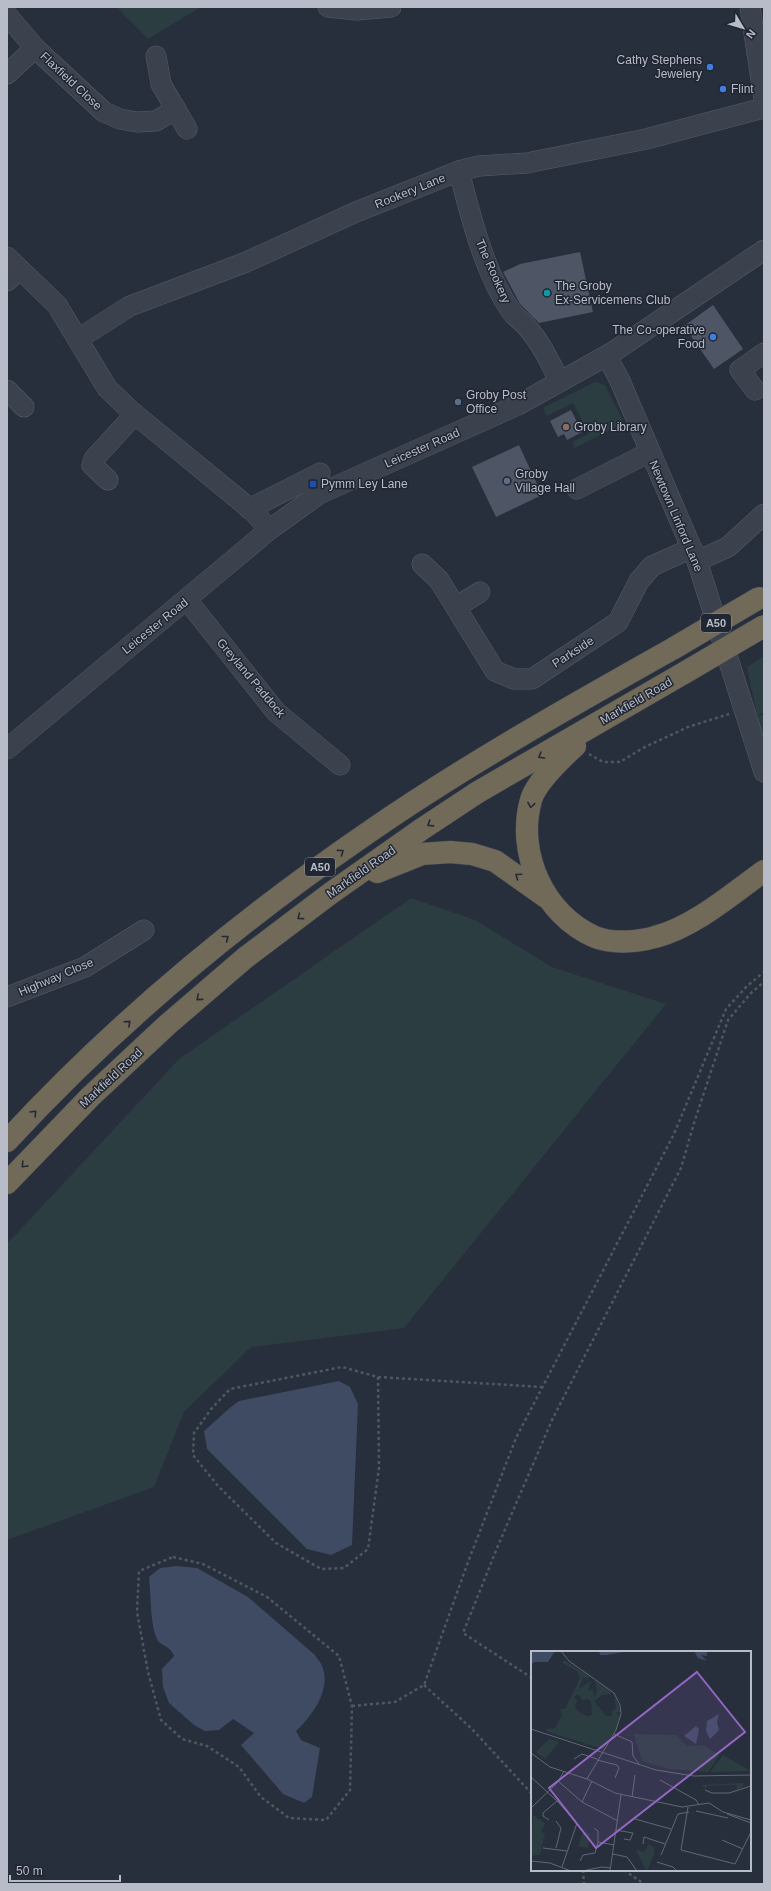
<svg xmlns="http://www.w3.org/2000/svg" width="771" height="1891" font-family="Helvetica,sans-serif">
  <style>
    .green { fill: #2c3d41 }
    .water { fill: #3f4b63 }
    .building { fill: #4e5665 }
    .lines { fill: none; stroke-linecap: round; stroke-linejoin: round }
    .minor-casing { stroke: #565c68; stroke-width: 21 }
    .highway-casing { stroke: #434955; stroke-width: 23 }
    .path { stroke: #4b5a5f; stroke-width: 2.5; stroke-dasharray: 3 3; stroke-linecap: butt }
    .minor { stroke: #3b414d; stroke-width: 20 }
    .highway { stroke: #726a59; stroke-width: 22 }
    .highway-bridge-casing { stroke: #434955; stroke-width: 23; stroke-linecap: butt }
    .highway-bridge { stroke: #726a59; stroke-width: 22 }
    .oneway { stroke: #242934 }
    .shop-dot { fill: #3f7fe0; stroke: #202632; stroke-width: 1.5 }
    .culture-dot { fill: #0f9aa8; stroke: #202632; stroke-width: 1.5 }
    .service-dot { fill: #5c6f8a; stroke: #202632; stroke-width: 1.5 }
    .education-dot { fill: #8d6e63; stroke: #202632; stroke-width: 1.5 }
    .transit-dot { fill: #1a4fb4; stroke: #202632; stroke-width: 1.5 }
    .labels { text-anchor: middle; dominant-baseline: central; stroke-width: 3; stroke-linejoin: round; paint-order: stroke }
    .shield { fill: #202632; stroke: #8a8f9b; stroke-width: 1 }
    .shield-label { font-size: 11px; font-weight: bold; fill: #b7bcc8 }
    .poi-label { font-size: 12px; fill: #b7bcc8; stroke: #202632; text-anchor: start }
    .street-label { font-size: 12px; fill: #b7bcc8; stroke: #202632 }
    .inset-road { fill: none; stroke: #616774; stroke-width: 1 }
    .view { fill: #9366c3; fill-opacity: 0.15; stroke: #9366c3; stroke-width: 2 }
    .inset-edge { fill: none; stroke: #b7bcc8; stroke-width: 2 }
  </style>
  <rect width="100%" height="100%" fill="#272e3c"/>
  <g class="green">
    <polygon points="117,7 201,7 148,39"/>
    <polygon points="595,382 605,385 624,423 575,448 572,442 589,434 573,403 547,416 543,408"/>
    <polygon points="764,656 764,712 757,716 747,667"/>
    <polygon points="764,713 764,740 757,717"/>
    <polygon points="411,898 475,920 552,967 666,1004 404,1328 251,1347 184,1412 154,1487 7,1540 7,1244 179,1059"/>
  </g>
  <g class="water">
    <path d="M339,1381L350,1387L358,1404L352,1545L331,1555L307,1549L207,1449L204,1431C216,1421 226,1410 239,1401Z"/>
    <path d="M177,1566L197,1568L248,1597L315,1655C317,1659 321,1662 322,1666C332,1689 312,1716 296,1731L301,1740L320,1748L312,1797L304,1803L283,1794L241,1745L254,1733L233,1719L219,1730L205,1731L194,1725L169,1703L163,1687L162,1669L174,1656C170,1645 161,1647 157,1639C150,1624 151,1594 149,1577L160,1568Z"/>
  </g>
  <g class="building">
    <polygon points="580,252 593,312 539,323 520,304 503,272 520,264"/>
    <polygon points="713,305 743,349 714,369 684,326"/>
    <polygon points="571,410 582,432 567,440 564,434 558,437 550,421"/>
    <polygon points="519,445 542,495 496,517 472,467"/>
  </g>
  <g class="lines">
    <defs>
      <g id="minor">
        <polyline points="328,7 357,10 391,7"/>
        <polyline points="750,7 764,99"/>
        <polyline points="7,15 35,48 7,74"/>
        <polyline points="35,48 104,112 120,119 137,122 156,121 176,109"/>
        <polyline points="156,56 161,84 187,129"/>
        <path d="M459,171C471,217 484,272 511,311C515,317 522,321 526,326C539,340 552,364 559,382"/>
        <polyline points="7,257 57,305 107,388 131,411 254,512 269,530"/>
        <polyline points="7,281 19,270"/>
        <polyline points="78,339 130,306 244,263 356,212 459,171 479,166 527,163 646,139 764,108"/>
        <polyline points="607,356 620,381 697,561 764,772"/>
        <polyline points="7,390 24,407"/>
        <polyline points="755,390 740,370 764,353"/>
        <polyline points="108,480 92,465 94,459 135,414"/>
        <polyline points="577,489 650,452"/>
        <polyline points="249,509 320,473"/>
        <polyline points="697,561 728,547 764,514"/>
        <polyline points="422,564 439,580 495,671 514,679 532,679 618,622 639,581 652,566 692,548"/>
        <polyline points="187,600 276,712 340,765"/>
        <polyline points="456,607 480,592"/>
        <polyline points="7,749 269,530 319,494 518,405 613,352 764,250"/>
        <polyline points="7,997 85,967 144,930"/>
      </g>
      <g id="highway">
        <path d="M575,746C562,758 536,782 531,800C516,853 544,915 595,937C612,944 638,942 655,937C694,927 732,894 764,871"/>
        <polyline points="377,872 422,854 450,852 472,854 495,861 546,897"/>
        <path d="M7,1141C112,1027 238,922 366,834C464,766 569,707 674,648"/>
        <polyline points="7,1183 90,1097 167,1025 245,958 331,893 422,829 478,792 684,673"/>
      </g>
    </defs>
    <use href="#minor" class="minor-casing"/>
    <use href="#highway" class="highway-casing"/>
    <g class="path">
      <polyline points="589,754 603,762 620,762 643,748 688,727 729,714"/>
      <polyline points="378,1377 379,1468 368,1549 344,1568 321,1569 276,1543 218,1486 193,1455 194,1433 212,1408 230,1389 342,1367 378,1377 542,1387"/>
      <polygon points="173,1557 203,1564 267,1597 339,1656 352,1706 350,1790 326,1820 289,1818 261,1797 239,1767 207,1746 182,1739 161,1720 148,1672 137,1612 139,1571"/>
      <polyline points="532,1678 463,1633 497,1548 552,1420 681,1168 694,1123 728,1020 751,993 764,982"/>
      <polyline points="424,1685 472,1729 532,1794"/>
      <polyline points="352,1706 395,1702 424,1685 468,1562 516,1438 674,1134 726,1009 747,986 764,972"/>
      <polyline points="583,1870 584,1884"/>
      <polyline points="624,1870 644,1884"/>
    </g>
    <use href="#minor" class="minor"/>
    <use href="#highway" class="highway"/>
    <defs>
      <g id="highway-bridge">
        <polyline points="674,648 759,598"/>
        <polyline points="684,673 764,626"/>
      </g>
    </defs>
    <use href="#highway-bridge" class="highway-bridge-casing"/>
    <use href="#highway-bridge" class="highway-bridge"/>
  </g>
  <defs><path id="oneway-chevron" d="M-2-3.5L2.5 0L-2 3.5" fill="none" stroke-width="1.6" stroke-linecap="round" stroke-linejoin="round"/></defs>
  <g class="oneway">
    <use href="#oneway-chevron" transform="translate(541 756) rotate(150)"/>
    <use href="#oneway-chevron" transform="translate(531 805) rotate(99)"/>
    <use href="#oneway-chevron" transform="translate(430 824) rotate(147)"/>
    <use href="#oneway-chevron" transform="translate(341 852) rotate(-36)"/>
    <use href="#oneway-chevron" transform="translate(518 876) rotate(-145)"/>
    <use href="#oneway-chevron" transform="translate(300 917) rotate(143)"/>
    <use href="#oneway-chevron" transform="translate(226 938) rotate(-38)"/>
    <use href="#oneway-chevron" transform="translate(199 998) rotate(139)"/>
    <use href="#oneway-chevron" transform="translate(128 1023) rotate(-42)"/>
    <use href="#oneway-chevron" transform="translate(34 1113) rotate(-45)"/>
    <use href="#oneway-chevron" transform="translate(24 1165) rotate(134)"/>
  </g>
  <g class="shop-dot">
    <circle cx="710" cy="67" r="4"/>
    <circle cx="723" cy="89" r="4"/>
    <circle cx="713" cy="337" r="4"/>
  </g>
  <circle class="culture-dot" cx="547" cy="293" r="4"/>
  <g class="service-dot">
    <circle cx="458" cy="402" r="4"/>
    <circle cx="507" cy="481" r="4"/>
  </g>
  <circle class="education-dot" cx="566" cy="427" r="4"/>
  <rect class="transit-dot" x="309" y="480" width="8" height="8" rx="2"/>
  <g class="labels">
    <g class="shield">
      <rect x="701" y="614" width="30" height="18" rx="3"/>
      <rect x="305" y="858" width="30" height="18" rx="3"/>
    </g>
    <g class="shield-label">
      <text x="716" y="623">A50</text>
      <text x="320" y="867">A50</text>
    </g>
    <g class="poi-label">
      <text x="702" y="60" text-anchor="end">Cathy Stephens<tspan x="702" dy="14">Jewelery</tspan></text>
      <text x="731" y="89">Flint</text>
      <text x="555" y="286">The Groby<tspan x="555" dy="14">Ex-Servicemens Club</tspan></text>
      <text x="705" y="330" text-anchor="end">The Co-operative<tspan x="705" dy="14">Food</tspan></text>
      <text x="466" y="395">Groby Post<tspan x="466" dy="14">Office</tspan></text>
      <text x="574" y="427">Groby Library</text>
      <text x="515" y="474">Groby<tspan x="515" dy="14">Village Hall</tspan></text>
      <text x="321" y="484">Pymm Ley Lane</text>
    </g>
    <g class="street-label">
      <text transform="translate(71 81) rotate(43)">Flaxfield Close</text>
      <text transform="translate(410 191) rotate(-22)">Rookery Lane</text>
      <text transform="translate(493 271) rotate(66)">The Rookery</text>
      <text transform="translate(422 448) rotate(-24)">Leicester Road</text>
      <text transform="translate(676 516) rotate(67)">Newtown Linford Lane</text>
      <text transform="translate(155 626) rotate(-39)">Leicester Road</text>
      <text transform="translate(573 652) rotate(-33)">Parkside</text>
      <text transform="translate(251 678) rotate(50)">Greyland Paddock</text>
      <text transform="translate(636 701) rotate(-30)">Markfield Road</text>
      <text transform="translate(361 872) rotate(-35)">Markfield Road</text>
      <text transform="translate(56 977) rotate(-23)">Highway Close</text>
      <text transform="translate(111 1078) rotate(-43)">Markfield Road</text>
    </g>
  </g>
  <g transform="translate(531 1651)">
    <rect width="220" height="220" fill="#272e3c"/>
    <path d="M33,9L58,25L57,28L52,26L48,38L60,30L57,40L62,38L63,46L66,41L64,30L79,40L80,43L71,44L63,50L75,65H81V60L85,58L83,45L88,55L89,61L85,62L89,66L85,78L72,98L17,81L15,78L24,77L31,64L29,58H34L49,27L47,21L31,12ZM47,43L52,50L55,47L60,50L61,64L56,65L46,60L44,56L46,49L43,46ZM103,83L145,84L156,95L172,94L188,104L177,121L137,118L111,110ZM18,88L28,91L14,108L5,101ZM192,104L194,105L220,120L179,121ZM213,132L212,136L206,139L205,134L176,135L175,138L170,134ZM2,164L14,172L10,181L14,182L9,204L0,205ZM52,181L59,183L57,197L47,195ZM118,193L123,197V203L116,220H115L105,199L113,201Z" fill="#2c3d41" fill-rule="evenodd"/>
    <path d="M0,0H24L17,11H4L0,13ZM68,0H98L76,4H69ZM163,0H176V5L170,4L176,10L167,7ZM188,63L186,71L188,79L179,88L175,80L176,70ZM165,75L168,78L165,93L153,85Z" fill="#3f4b63"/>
    <path class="inset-road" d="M30,0L38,10L83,42L89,54L90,63L85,79L56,128M0,78L125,119L163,125L220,124M83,83L101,91L102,105L108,113M0,102L19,116L56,128L84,142L151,156L178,152L192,161L220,169M43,108L51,103L66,108M66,109L86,114L88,117L84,127M0,126L26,150L12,162V165L18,169M129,129L165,149L168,154M27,130L51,151L87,170M174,139L181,142H198L220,135M101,146L104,124M26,150L46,172L31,216M51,151L61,130M157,156L150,199L204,213M0,157L26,132L33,120M165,160L197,167M196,163L220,172M104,168L140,178M63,177L67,180V191M85,179L102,182L99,189L93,188M191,189L212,198M112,193L113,186L134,193M12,197L36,200M25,197L30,177L25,170M82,203L96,206L106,220M130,204L147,163L158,161M0,210L19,212L40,220M49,210L52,204L64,202L67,191L83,194M126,211L142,216L146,220M204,213L220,181M51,220L71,216L80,217M79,220L90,144"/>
    <path class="view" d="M166,21L214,81L65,197L18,137Z"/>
    <rect width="220" height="220" class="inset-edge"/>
  </g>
  <rect width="771" height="1891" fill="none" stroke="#b7bcc8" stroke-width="16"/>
  <g transform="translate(743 28) rotate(128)" stroke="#202632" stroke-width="3" paint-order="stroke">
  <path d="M0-3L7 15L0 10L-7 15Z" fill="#b7bcc8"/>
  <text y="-6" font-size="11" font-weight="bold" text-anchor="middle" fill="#b7bcc8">N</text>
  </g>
  <path d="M10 1875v6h110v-6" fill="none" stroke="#b7bcc8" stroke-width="2"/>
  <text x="16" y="1875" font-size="12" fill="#b7bcc8" stroke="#202632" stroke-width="3" paint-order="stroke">50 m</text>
</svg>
